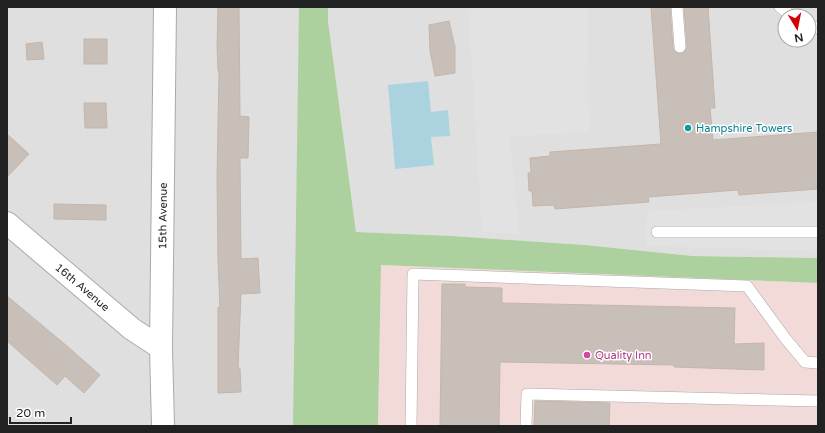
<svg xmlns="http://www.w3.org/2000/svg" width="825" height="433" font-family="'Varela Round',sans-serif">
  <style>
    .residential { fill: #e0dfdf; fill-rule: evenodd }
    .commercial { fill: #f2dad9 }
    .forest { fill: #add19e }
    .parking { fill: #e2e2e2 }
    .water { fill: #aad3df }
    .building { fill: #c7bfb8; stroke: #c4b6ab }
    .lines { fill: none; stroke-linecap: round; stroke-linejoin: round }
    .service-casing { stroke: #a9a9a9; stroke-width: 12 }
    .minor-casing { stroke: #a9a9a9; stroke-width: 24 }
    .service { stroke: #fff; stroke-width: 11 }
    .minor { stroke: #fff; stroke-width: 22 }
    .culture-dot { fill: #0f9aa8; stroke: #fff; stroke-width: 1.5 }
    .hotel-dot { fill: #d1479c; stroke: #fff; stroke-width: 1.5 }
    .labels { text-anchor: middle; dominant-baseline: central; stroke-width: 3; stroke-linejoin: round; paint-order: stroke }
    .culture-label { font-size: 11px; fill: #0d838f; stroke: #fff; text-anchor: start }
    .street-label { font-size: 11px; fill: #222; stroke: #fff }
    .hotel-label { font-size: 11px; fill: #b23c85; stroke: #fff; text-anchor: start }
  </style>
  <rect width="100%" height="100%" fill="#f2efe9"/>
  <g class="residential">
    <polygon points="7,7 300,7 296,426 7,426"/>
    <path d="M328,7H818V258L693,256L585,245L453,236L356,232L328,21ZM785,16H809V40H785Z"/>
  </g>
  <polygon class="commercial" points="381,265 818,283 818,426 378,426"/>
  <polygon class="forest" points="299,7 328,7 328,21 356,232 453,236 585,245 693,256 818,258 818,283 381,265 378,426 293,426"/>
  <g class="parking">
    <polygon points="468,7 588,7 589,131 510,137 519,234 482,232"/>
    <polygon points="818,202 818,251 646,246 647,211"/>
  </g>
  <polygon class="water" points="428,81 431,112 448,110 450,136 431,137 434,165 395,169 388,85"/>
  <g class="building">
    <polygon points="218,7 239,7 240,116 249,117 248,158 240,158 241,259 258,258 260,293 241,294 238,368 240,368 241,392 218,393 218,307 220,308 218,260 217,179 219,71 218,71 217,46"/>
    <polygon points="651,7 670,7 673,48 674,51 680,54 684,53 687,47 684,7 708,7 715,108 710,108 713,140 818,132 818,189 739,195 738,190 648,197 649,202 555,209 554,205 533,206 532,191 529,191 528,173 531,173 530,158 550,156 550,152 661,144"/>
    <polygon points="449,21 455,47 455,73 435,76 430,51 429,25"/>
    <rect x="84" y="39" width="23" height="25"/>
    <polygon points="42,42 44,59 27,60 26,44"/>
    <polygon points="84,103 106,103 107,128 85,128"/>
    <polygon points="7,134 29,154 7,177"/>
    <polygon points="54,204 106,205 106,220 54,219"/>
    <polygon points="442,284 465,284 465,287 502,288 502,303 735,308 734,344 764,343 764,370 674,367 674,365 500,362 499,426 440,426"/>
    <polygon points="7,296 67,346 100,375 84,393 65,376 57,385 7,341"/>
    <polygon points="535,401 610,403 609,426 534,426"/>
  </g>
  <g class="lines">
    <defs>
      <g id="service">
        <polyline points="677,7 680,47"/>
        <polyline points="780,7 792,16"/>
        <polyline points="809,25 818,28"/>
        <polyline points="657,232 818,232"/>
        <polyline points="411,426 413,274 747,286 785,338 805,362 818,363"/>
        <polyline points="526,426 527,394 818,401"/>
      </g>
      <g id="minor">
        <path id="s1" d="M7,223L132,329L161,348"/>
        <path id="s2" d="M163,426L161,348L165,7"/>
      </g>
    </defs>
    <use href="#service" class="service-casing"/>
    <use href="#minor" class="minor-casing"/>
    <use href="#service" class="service"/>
    <use href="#minor" class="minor"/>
  </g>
  <circle class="culture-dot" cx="688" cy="128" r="4"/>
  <circle class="hotel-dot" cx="587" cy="355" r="4"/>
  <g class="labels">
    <g class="culture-label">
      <text x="696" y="128">Hampshire Towers</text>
    </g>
    <g class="street-label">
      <text stroke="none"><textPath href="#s2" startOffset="210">15th Avenue</textPath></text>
      <text stroke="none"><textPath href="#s1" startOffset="99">16th Avenue</textPath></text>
    </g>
    <g class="hotel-label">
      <text x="595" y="355">Quality Inn</text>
    </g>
  </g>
  <rect width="825" height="433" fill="none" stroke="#222222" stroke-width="16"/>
  <g transform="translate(797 28) rotate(170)"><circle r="19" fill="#ffffff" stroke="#a7a7a7"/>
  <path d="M0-3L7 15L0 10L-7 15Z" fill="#d40000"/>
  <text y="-6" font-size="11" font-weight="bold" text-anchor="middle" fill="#222222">N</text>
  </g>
  <path d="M10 417v6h61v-6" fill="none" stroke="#222222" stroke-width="2"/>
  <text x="16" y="417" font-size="12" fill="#222222" stroke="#ffffff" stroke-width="3" paint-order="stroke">20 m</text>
</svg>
